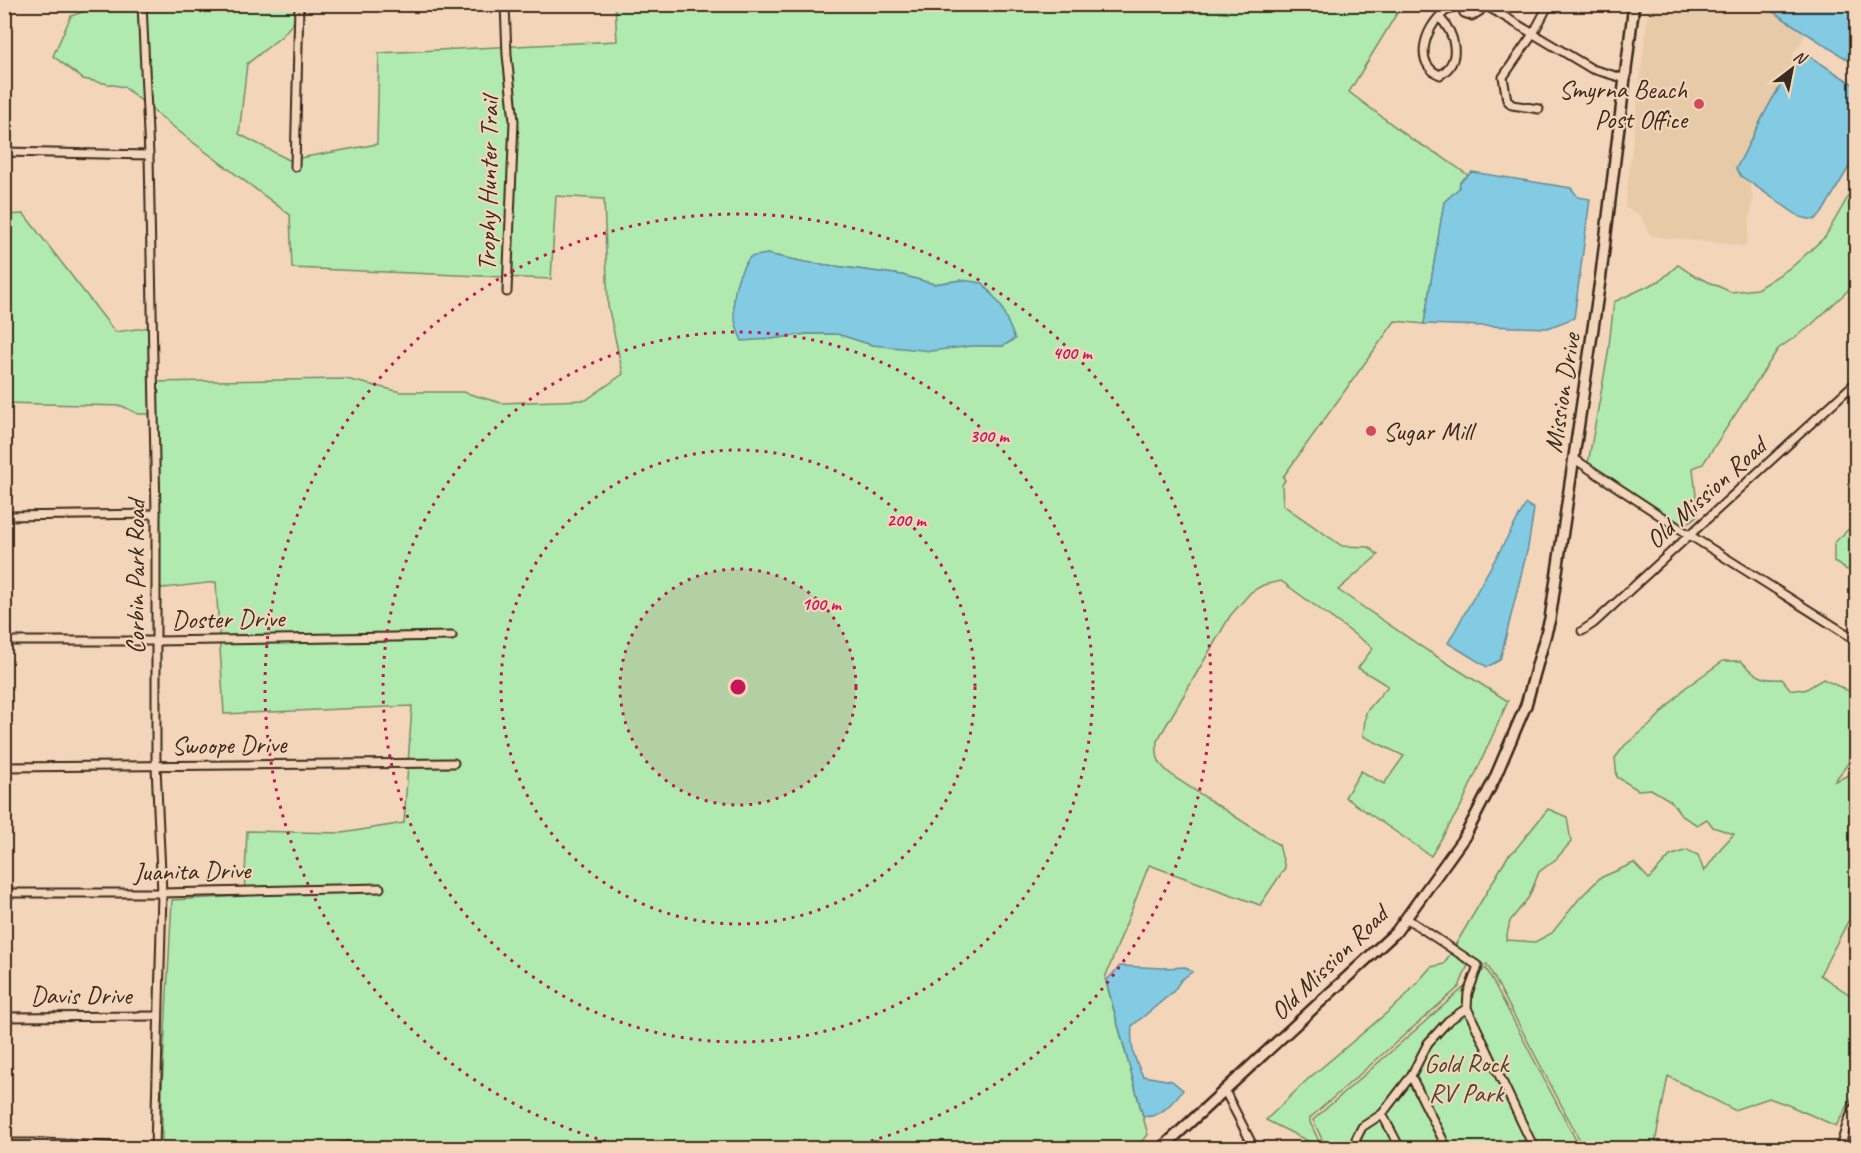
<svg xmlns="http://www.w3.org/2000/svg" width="1861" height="1153" font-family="Caveat,sans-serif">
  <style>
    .built { fill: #e7caa8 }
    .green { fill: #b1eaae; stroke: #768a66; stroke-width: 1.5; fill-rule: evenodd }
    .water { fill: #82cbe3; stroke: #668b94; stroke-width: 1.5 }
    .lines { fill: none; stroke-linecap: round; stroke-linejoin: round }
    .street-casing { stroke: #3b2a1e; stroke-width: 11 }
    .secondary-casing { stroke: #3b2a1e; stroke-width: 14 }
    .street { stroke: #f3d5b9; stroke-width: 7 }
    .secondary { stroke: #f3d5b9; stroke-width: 9 }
    .ring { fill: none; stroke: #c2185b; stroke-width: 3; stroke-dasharray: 3 6 }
    .poi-dot { fill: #d1495b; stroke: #f3d5b9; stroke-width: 2 }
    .labels { text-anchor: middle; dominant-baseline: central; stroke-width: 4.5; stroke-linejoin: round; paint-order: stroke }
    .poi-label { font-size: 26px; fill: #3b2a1e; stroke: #f3d5b9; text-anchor: end }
    .street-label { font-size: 26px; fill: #3b2a1e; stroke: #f3d5b9 }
    .park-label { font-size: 26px; fill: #4d4734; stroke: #f3d5b9 }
    .centre { fill: #c2185b; stroke: #f3d5b9; stroke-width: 3 }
    .ring-label { font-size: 18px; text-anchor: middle; font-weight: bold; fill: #c2185b; stroke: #f3d5b9; stroke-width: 4.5; stroke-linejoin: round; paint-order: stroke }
  </style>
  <rect width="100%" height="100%" fill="#f3d5b9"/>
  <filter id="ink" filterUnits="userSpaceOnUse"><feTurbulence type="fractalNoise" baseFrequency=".0167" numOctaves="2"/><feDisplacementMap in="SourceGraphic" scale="12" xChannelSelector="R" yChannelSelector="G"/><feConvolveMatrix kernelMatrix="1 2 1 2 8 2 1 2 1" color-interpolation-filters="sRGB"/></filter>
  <g filter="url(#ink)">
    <polygon class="built" points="1649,5 1762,5 1807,33 1793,54 1795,65 1763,115 1736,169 1741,176 1749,182 1753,197 1746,246 1651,236 1640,215 1625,208"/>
    <g class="green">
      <path d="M105,4L308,5L282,36L247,64L239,134L289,160L377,144L379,53L617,41L615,5H1402L1349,92L1413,140L1439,155L1468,175L1460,182V188L1444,202L1424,324L1395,321L1283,477L1285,480L1282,485L1283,505L1342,546L1369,547L1378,555L1338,590L1428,651L1508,701L1461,806L1431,856L1345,797L1361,771L1384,784L1404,756L1363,736L1366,712L1388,686L1358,668L1373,648L1281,581L1263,585L1251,592L1230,616L1157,741C1155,762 1161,767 1177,779L1279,845L1285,868L1260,905L1149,865L1105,978L1148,1135L1134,1148H162V1087L172,900L244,896L247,831L342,833L404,823L412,706L224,714L216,582L156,589L151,414H138L122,406L5,403L4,215L24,214L115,332L151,327L150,382L346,379L401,392H463L501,403L586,400L623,374L608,306L604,199L556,196L551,279L292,268L290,215L186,137L124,87L83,79L53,56L71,16ZM767,254L805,262L902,275L934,284L962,280L1009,327L1015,339L1003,346L872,345L838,334H806L771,339Z"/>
      <polygon points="1856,183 1856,283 1809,327 1778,349 1703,464 1693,468 1698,515 1684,526 1587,469 1608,354 1614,302 1661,280 1678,265 1693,275 1731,292 1757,289 1793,266 1825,237"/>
      <polygon points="1856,522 1856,568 1847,570 1834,562 1834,543"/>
      <path d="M1723,661H1741C1755,675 1762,681 1782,679L1790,689L1805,690L1823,679L1849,691C1854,711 1861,738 1852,757C1848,765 1840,773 1835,781L1856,772V913L1852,914L1820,975L1856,999V1092L1836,1126L1788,1105L1769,1098L1734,1110L1668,1076L1654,1148H1584L1487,964L1480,968L1468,965L1459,987L1310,1118V1122L1322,1148H1315L1314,1144L1266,1120L1307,1080L1402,1000L1431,967L1444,964L1508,856L1515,850L1548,809L1567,817L1571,842L1556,859L1539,872L1529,897L1510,921L1506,940L1535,942L1552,933L1579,899L1600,878L1634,863L1649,879L1670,856L1687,850L1698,855L1704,872L1721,848L1734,834L1713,827L1707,819L1697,825L1682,816L1671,801L1651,789L1638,790L1617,777L1615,758L1625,745L1650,725L1685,688Z"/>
      <polygon points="1486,968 1580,1148 1326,1148 1313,1120"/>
    </g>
    <g class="water">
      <polygon points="1834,5 1856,6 1856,65 1762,5"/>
      <path d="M1806,54L1856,86V155L1822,213L1814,220L1800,217L1741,176L1736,169C1754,135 1778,79 1806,54Z"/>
      <polygon points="1472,172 1571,188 1578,197 1590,199 1574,318 1548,328 1424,324 1444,202 1459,188 1460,182"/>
      <path d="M767,254L805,262L902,275L934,284L962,280L983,283L1001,306L1015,339L1003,346H971L931,351L872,345L837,334H806L771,339L742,341C729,314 731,281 750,257Z"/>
      <polygon points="1526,504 1534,509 1528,547 1500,660 1487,667 1448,643"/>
      <path d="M1120,966L1163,968L1185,967L1192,972L1181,980L1173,992L1132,1026C1130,1046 1134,1059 1143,1076L1172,1081L1183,1090C1174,1101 1159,1120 1143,1116L1106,981Z"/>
    </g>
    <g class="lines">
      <defs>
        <g id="street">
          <polyline points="142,4 149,155 156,514 156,767 162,893 155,1148"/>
          <polyline points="505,4 507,55 514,121 507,292"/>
          <polyline points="1460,4 1464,13 1472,16 1480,11 1482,4"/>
          <polyline points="1482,6 1490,8 1592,69 1626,79"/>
          <path d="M1439,17C1455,33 1463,61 1440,75C1413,64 1425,29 1442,14C1447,9 1453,7 1459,4"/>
          <polyline points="1539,109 1512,105 1507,100 1503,77 1533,34 1549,4"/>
          <polyline points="4,152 149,155"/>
          <polyline points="295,167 299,4"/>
          <polyline points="1573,458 1691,536 1856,640"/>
          <polyline points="4,516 156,514"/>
          <polyline points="1582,631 1594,623 1856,382"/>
          <polyline points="4,641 157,641 452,636"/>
          <polyline points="4,767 454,763"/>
          <polyline points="4,893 162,893 380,888"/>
          <polyline points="1406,918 1478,966 1468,993 1467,1008 1534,1148"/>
          <polyline points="4,1017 158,1016"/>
          <polyline points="1411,1076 1447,1148"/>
          <polyline points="1225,1091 1254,1148"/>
          <polyline points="1382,1114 1400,1148"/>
          <polyline points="4,1143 44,1143 145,1148"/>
          <polyline points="335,1148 348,1146 353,1148"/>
          <polyline points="1356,1148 1356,1139 1362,1127 1382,1114 1411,1076 1428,1043 1448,1021 1467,1008"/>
          <polyline points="1840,1148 1848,1121 1856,1105"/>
        </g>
        <polyline id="secondary" points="1162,1148 1396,932 1465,836 1494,780 1526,705 1550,619 1601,274 1634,4"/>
      </defs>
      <use href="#street" class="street-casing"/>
      <use href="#secondary" class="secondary-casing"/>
      <use href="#street" class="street"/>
      <use href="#secondary" class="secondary"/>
    </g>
  </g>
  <circle cx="738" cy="687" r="118" fill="#c2185b" fill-opacity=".12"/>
  <g class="ring">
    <circle cx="738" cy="687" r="118"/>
    <circle cx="738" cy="687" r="237"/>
    <circle cx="738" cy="687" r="355"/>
    <path d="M632 1148A473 473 0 1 1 844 1148"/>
  </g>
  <g class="poi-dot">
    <circle cx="1699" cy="104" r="6"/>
    <circle cx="1371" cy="431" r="6"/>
  </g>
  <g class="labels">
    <g class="poi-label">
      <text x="1687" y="89">Smyrna Beach<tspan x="1687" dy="30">Post Office</tspan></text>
      <text x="1383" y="431" text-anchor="start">Sugar Mill</text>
    </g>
    <g class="street-label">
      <text transform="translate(488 184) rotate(-89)">Trophy Hunter Trail</text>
      <text transform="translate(1562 393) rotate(-81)">Mission Drive</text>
      <text transform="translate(1706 493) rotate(-42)">Old Mission Road</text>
      <text transform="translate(135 577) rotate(-90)">Corbin Park Road</text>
      <text transform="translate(228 619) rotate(-1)">Doster Drive</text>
      <text transform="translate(229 745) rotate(-1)">Swoope Drive</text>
      <text transform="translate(192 871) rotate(-1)">Juanita Drive</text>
      <text transform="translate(1329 963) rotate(-44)">Old Mission Road</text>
      <text x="81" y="995">Davis Drive</text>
    </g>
    <g class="park-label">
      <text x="1466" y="1063">Gold Rock<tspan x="1466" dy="30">RV Park</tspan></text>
    </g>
  </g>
  <circle cx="738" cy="687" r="9" class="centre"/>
  <g class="ring-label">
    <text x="1072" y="359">400 m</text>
    <text x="989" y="442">300 m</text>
    <text x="906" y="526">200 m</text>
    <text x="821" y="610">100 m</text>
  </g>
  <rect width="1861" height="1153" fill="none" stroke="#f3d5b9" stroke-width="24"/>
  <rect x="12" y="12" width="1837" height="1129" fill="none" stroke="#3b2a1e" stroke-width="2" filter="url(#ink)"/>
  <g transform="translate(1792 69) rotate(32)" stroke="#f3d5b9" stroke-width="4.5" paint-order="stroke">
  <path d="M0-4.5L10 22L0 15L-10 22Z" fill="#3b2a1e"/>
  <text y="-9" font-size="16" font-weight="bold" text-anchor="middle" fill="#3b2a1e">N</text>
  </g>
</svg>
